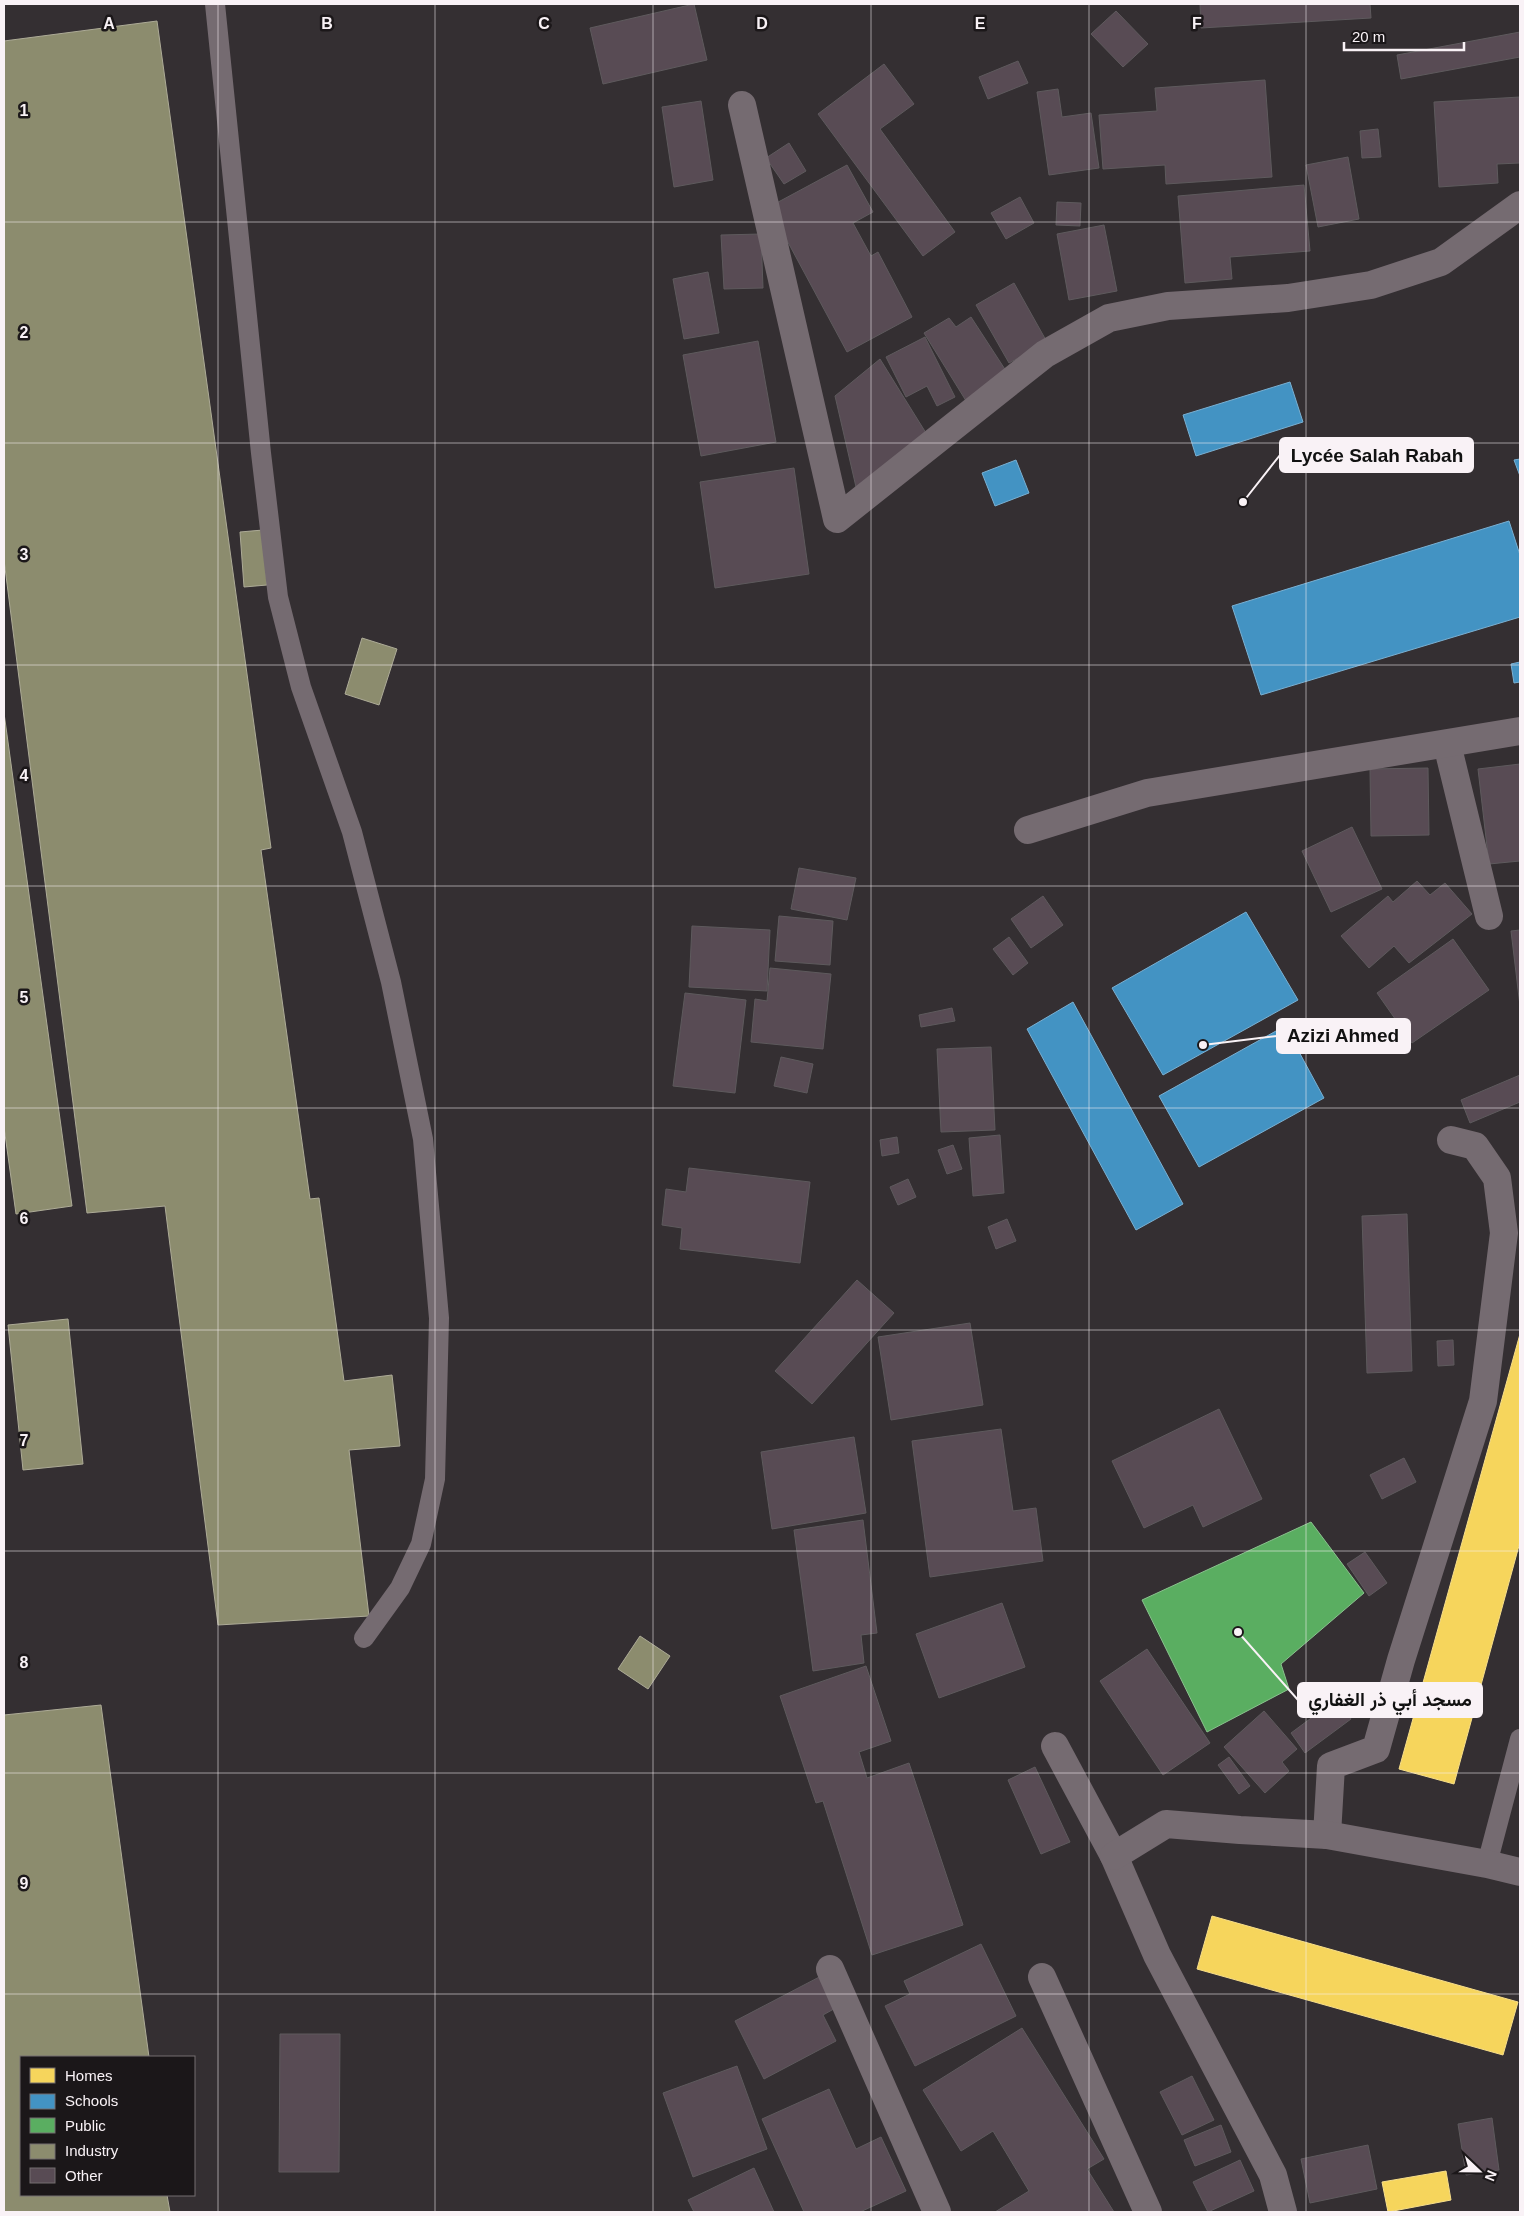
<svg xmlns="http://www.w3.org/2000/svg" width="1524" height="2216" font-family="Helvetica,Vazirmatn,sans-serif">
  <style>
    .homes { fill: #f6d55c; stroke: #f7de8a }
    .schools { fill: #4393c3; stroke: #7ab0d2 }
    .public { fill: #5aae61; stroke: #8ac28e }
    .industry { fill: #8c8c6e; stroke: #adab97 }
    .building { fill: #584b54; stroke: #5e5a5d }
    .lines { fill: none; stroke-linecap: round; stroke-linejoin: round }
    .lane { stroke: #756b71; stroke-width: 20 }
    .street { stroke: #756b71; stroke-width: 28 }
    .grid { fill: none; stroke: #f9f2f6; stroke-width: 1; stroke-opacity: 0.55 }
    .grid-label { font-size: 16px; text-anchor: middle; font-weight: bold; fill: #f9f2f6; stroke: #1b1719; stroke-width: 5; stroke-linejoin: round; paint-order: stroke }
    .leader { fill: none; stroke: #f9f2f6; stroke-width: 2 }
    .callout-dot { fill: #f9f2f6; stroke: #1b1719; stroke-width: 2 }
    .callout { fill: #f9f2f6; stroke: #f9f2f6; stroke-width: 2 }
    .callout-label { font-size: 19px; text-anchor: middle; font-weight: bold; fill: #111 }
  </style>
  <rect width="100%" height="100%" fill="#342f32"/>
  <g class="homes">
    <polygon points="1520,1334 1520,1542 1454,1784 1399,1769"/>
    <polygon points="1212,1916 1518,2002 1503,2055 1197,1969"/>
    <polygon points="1446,2171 1451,2200 1388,2212 1382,2182"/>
  </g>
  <g class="schools">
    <polygon points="1290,382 1303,422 1196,456 1183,415"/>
    <polygon points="1520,459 1520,476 1514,460"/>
    <polygon points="1016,460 1029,493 995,506 982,473"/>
    <polygon points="1509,521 1520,555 1520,617 1261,695 1232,606"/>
    <polygon points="1520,662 1520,682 1514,683 1511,664"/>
    <polygon points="1246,912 1298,1000 1163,1075 1112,988"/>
    <polygon points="1073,1002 1183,1204 1136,1230 1027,1029"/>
    <polygon points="1285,1026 1324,1098 1199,1167 1159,1096"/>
  </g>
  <polygon class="public" points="1311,1522 1364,1593 1281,1664 1289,1689 1207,1732 1142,1600"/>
  <g class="industry">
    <polygon points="157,21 271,848 261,850 310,1199 319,1198 344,1381 392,1375 400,1446 349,1450 369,1616 218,1625 165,1206 87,1213 4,560 4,41"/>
    <polygon points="263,530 267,585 244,587 240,532"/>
    <polygon points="362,638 397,649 379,705 345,694"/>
    <polygon points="4,713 72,1206 16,1214 4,1127"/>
    <polygon points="68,1319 83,1464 23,1470 8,1325"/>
    <polygon points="640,1636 670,1656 648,1689 618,1669"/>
    <polygon points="101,1705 149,2057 21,2057 21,2195 167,2195 170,2212 4,2212 4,1715"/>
  </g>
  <g class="building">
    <polygon points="694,4 707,60 603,84 590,28"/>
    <polygon points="1200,4 1370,4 1371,18 1201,28"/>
    <polygon points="1116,11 1148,44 1123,67 1091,34"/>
    <polygon points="1520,32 1520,57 1401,79 1397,55"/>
    <polygon points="1018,61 1028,83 988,99 979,77"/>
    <polygon points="884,64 914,104 880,129 955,232 923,256 818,114"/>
    <polygon points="1265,80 1272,177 1166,184 1165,165 1103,169 1099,115 1157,111 1155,88"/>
    <polygon points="1058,89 1062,117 1091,113 1099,168 1049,175 1037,92"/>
    <polygon points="1520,97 1520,163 1497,164 1498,183 1439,187 1434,102"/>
    <polygon points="701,101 713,180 674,187 662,107"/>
    <polygon points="1378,129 1381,157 1362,158 1360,131"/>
    <polygon points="789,143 806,171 784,184 766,158"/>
    <polygon points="1348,157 1359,219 1318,227 1306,165"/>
    <polygon points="847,165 873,212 853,223 871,256 878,252 912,317 847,352 769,207"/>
    <polygon points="1304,185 1310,251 1230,257 1232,279 1185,283 1178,196"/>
    <polygon points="1020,197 1034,223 1006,239 991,213"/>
    <polygon points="1057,202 1081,203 1080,226 1056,225"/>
    <polygon points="1104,225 1117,291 1069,300 1057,234"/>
    <polygon points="761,234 763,288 724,289 721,235"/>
    <polygon points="708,272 719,333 684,339 673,279"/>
    <polygon points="1014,283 1047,342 1009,363 976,305"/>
    <polygon points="971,317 1010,377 968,404 924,333 949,318 956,327"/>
    <polygon points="925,337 955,397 937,406 927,386 906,397 886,357"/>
    <polygon points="758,341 776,442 701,456 683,355"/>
    <polygon points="880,359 931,441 856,487 835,396"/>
    <polygon points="794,468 809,574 715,588 700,482"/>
    <polygon points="1520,764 1520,861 1489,864 1478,769"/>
    <polygon points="1428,768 1429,835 1371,836 1370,769"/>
    <polygon points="1352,827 1382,889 1331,912 1302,851"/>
    <polygon points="799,868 856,878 847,920 791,909"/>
    <polygon points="1417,881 1430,895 1445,883 1472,914 1409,963 1394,946 1369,968 1341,936 1388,896 1393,902"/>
    <polygon points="1043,896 1063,925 1031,948 1011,919"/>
    <polygon points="779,916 833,921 830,965 775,961"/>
    <polygon points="692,926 770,930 767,991 689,987"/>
    <polygon points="1520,930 1520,1006 1511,931"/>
    <polygon points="1009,937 1028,963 1013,975 993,949"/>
    <polygon points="1453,939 1489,990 1412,1043 1377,993"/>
    <polygon points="770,968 831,974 823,1049 751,1042 755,999 767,1001"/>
    <polygon points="685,993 746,1000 735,1093 673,1086"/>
    <polygon points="952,1008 955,1021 921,1027 919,1015"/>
    <polygon points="991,1047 995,1130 941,1132 937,1049"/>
    <polygon points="781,1057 813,1064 807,1093 774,1086"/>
    <polygon points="1520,1075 1520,1102 1470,1123 1461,1100"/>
    <polygon points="1000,1135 1004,1193 973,1196 969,1138"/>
    <polygon points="897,1137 899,1153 882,1156 880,1140"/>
    <polygon points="953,1145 962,1169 947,1174 938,1150"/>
    <polygon points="689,1168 810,1182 800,1263 680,1249 682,1228 662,1225 666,1189 686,1192"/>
    <polygon points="908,1179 916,1197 898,1205 890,1187"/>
    <polygon points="1407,1214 1412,1371 1367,1373 1362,1216"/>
    <polygon points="1007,1219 1016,1241 996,1249 988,1227"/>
    <polygon points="857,1280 894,1313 812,1404 775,1371"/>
    <polygon points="970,1323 983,1405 891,1420 878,1337"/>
    <polygon points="1453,1340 1454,1365 1438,1366 1437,1341"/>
    <polygon points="1219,1409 1262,1499 1203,1527 1193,1505 1144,1528 1112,1461"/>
    <polygon points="1001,1429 1013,1511 1036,1508 1043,1561 930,1577 912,1441"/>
    <polygon points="854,1437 866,1513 772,1529 761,1452"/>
    <polygon points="1404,1458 1416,1482 1382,1499 1370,1475"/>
    <polygon points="863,1520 877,1633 861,1635 864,1663 813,1671 794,1530"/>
    <polygon points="1365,1552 1387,1583 1369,1596 1347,1564"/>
    <polygon points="1002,1603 1025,1667 939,1698 916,1634"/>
    <polygon points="1147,1649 1210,1743 1163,1775 1100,1681"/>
    <polygon points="866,1666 891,1741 859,1752 867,1778 909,1763 963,1925 872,1955 823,1801 816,1803 780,1696"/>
    <polygon points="1325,1684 1351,1719 1305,1753 1291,1733 1318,1713 1307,1698"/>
    <polygon points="1264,1711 1297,1749 1282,1762 1289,1771 1265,1793 1224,1747"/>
    <polygon points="1229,1757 1250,1786 1239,1794 1218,1765"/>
    <polygon points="1035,1767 1070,1842 1041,1854 1008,1780"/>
    <polygon points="981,1944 1016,2016 915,2066 885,2006 910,1994 904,1981"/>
    <polygon points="825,1974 841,2005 823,2015 836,2041 764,2079 735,2021"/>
    <polygon points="1022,2028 1104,2159 1087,2169 1114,2212 995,2212 1029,2191 993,2131 961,2151 923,2090"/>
    <polygon points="280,2034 340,2034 339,2172 279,2172"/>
    <polygon points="737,2066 767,2149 693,2177 663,2093"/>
    <polygon points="1192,2076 1214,2120 1182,2135 1160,2092"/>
    <polygon points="829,2089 856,2149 881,2137 906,2191 860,2212 804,2212 762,2119"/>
    <polygon points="1492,2118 1499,2170 1466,2175 1458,2124"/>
    <polygon points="1221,2125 1231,2152 1195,2166 1184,2140"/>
    <polygon points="1368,2145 1377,2189 1310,2203 1301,2159"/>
    <polygon points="1240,2160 1254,2191 1208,2212 1193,2182"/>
    <polygon points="754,2168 774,2212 694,2212 688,2200"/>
  </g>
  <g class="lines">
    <g class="lane">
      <polyline points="215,4 261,453 278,597 301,687 352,832 391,982 423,1139 439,1318 435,1479 421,1544 400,1588 364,1638"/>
      <polyline points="1487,1864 1520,1739"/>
    </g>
    <g class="street">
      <polyline points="742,105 837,519 1045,354 1109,318 1168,306 1288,298 1371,285 1441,262 1520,205"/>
      <polyline points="1447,744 1489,916"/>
      <polyline points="1028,830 1147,793 1520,731"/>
      <polyline points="1055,1746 1114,1856 1157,1955 1273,2175 1283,2212"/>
      <polyline points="1327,1835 1331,1766 1376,1749 1401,1660 1483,1401 1504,1233 1497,1178 1475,1146 1451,1140"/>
      <polyline points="1114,1856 1166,1824 1240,1830 1327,1835 1487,1864 1520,1872"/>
      <polyline points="830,1969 937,2212"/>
      <polyline points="1042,1977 1148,2212"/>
    </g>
  </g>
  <path class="grid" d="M218,4V2212M435,4V2212M653,4V2212M871,4V2212M1089,4V2212M1306,4V2212M4,222H1520M4,443H1520M4,665H1520M4,886H1520M4,1108H1520M4,1330H1520M4,1551H1520M4,1773H1520M4,1994H1520"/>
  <g class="grid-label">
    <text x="109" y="29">A</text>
    <text x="327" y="29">B</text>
    <text x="544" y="29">C</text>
    <text x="762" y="29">D</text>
    <text x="980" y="29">E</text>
    <text x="1197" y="29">F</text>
    <text x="24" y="116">1</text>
    <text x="24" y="338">2</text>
    <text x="24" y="560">3</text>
    <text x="24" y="781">4</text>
    <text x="24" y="1003">5</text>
    <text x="24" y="1224">6</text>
    <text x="24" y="1446">7</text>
    <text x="24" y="1668">8</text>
    <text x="24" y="1889">9</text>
  </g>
  <path class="leader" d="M1243 502L1280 455M1203 1045L1277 1036M1238 1632L1298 1700"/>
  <g class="callout-dot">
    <circle cx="1243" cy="502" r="5"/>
    <circle cx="1203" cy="1045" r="5"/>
    <circle cx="1238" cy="1632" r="5"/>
  </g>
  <g class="callout">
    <rect x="1280" y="438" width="193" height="34" rx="5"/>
    <rect x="1277" y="1019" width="133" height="34" rx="5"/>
    <rect x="1298" y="1683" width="184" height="34" rx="5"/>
  </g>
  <g class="callout-label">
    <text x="1377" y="462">Lycée Salah Rabah</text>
    <text x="1343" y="1042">Azizi Ahmed</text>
    <text x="1390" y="1706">مسجد أبي ذر الغفاري</text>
  </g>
  <rect width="1524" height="2216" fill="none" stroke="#f9f2f6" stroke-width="10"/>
  <rect x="20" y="2056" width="175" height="140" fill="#1b1719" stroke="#746f71"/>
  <rect x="30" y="2068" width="25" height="15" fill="#f6d55c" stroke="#746f71"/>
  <text x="65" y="2081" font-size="15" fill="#f9f2f6">Homes</text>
  <rect x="30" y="2094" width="25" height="15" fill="#4393c3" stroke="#746f71"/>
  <text x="65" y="2106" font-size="15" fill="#f9f2f6">Schools</text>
  <rect x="30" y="2118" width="25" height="15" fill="#5aae61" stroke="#746f71"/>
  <text x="65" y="2131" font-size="15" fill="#f9f2f6">Public</text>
  <rect x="30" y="2144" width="25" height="15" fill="#8c8c6e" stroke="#746f71"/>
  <text x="65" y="2156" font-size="15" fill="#f9f2f6">Industry</text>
  <rect x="30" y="2168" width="25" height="15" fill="#584b54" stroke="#746f71"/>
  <text x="65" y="2181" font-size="15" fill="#f9f2f6">Other</text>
  <g transform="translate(1479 2171) rotate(112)" stroke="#1b1719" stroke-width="4" paint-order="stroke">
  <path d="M0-4L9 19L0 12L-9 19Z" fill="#f9f2f6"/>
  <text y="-8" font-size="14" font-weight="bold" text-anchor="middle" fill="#f9f2f6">N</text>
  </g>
  <path d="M1344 42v8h120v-8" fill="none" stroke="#f9f2f6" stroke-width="2.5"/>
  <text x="1352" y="42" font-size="15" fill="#f9f2f6" stroke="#1b1719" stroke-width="4" paint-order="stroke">20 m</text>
</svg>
